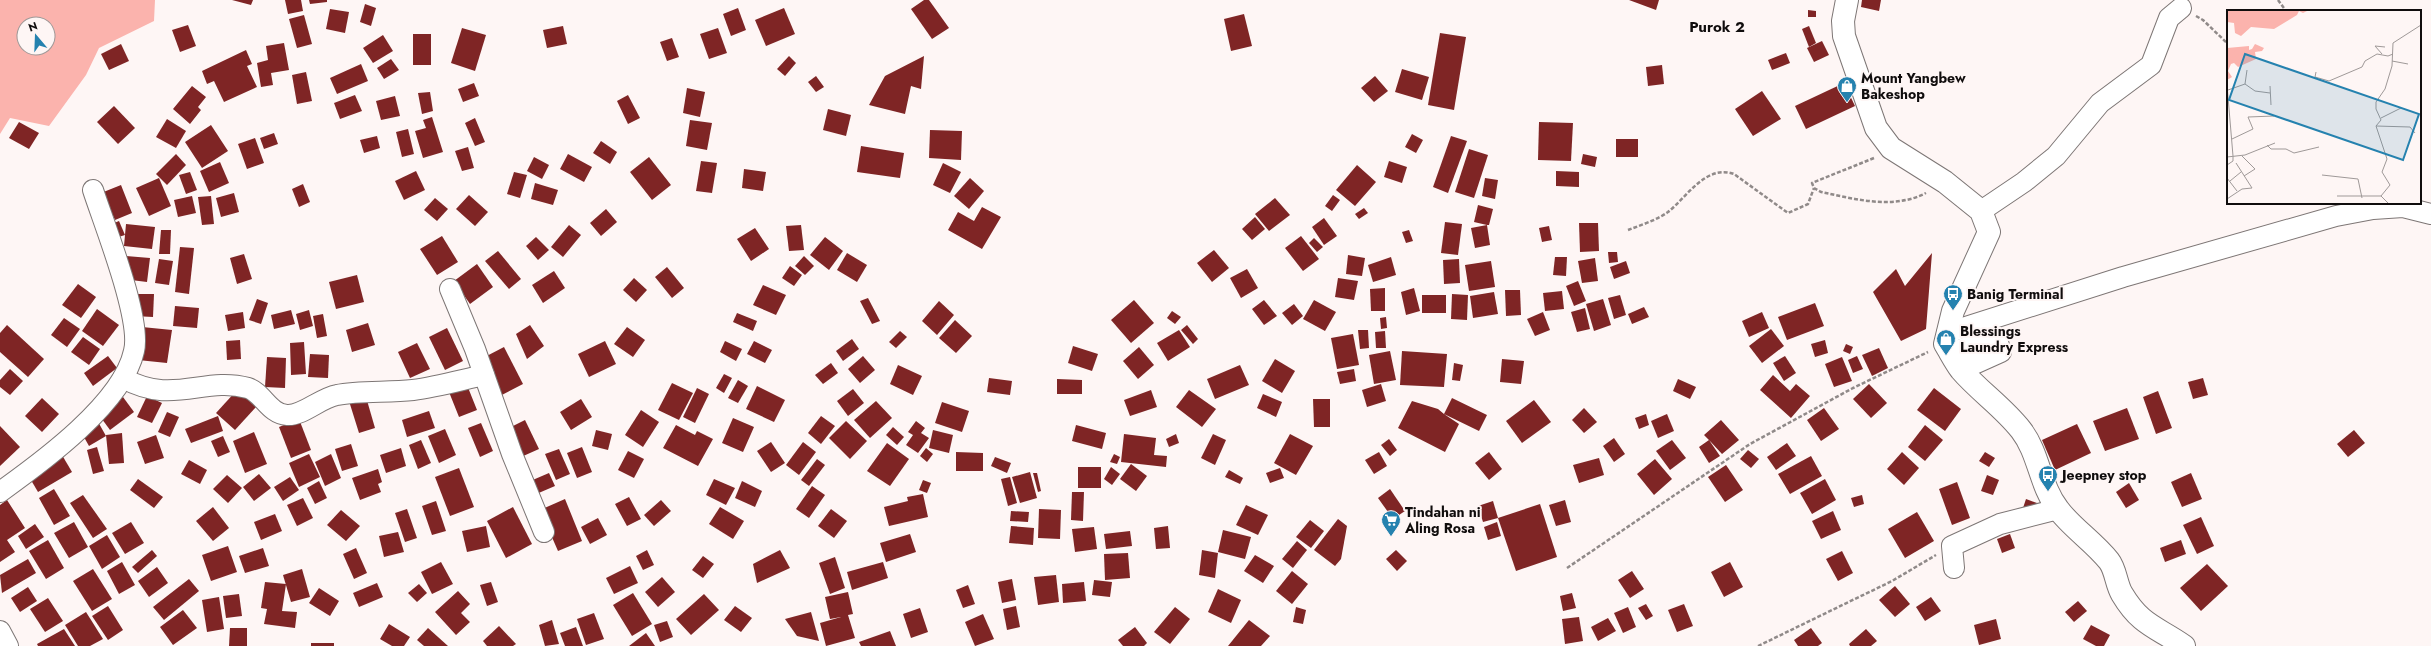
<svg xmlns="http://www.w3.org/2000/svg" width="2431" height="646" font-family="Jost,sans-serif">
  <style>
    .green { fill: #fbb3ad; fill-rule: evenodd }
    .building { fill: #7f2525 }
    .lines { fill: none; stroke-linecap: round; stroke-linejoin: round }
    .minor-casing { stroke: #7d7675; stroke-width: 22 }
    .major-casing { stroke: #7d7675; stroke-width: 24 }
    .path { stroke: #908a89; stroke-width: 2.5; stroke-dasharray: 4 2; stroke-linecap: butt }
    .minor { stroke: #fff; stroke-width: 20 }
    .major { stroke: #fff; stroke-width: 22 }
    .labels { text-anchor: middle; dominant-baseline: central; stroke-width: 4; stroke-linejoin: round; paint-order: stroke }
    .poi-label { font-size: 14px; font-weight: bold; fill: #100d0d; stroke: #fef6f5; text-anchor: start }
    .neighbourhood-label { font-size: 15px; font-weight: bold; fill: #100d0d; stroke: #fef6f5 }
    .inset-road { fill: none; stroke: #9f9998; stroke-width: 1 }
    .view { fill: #2582af; fill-opacity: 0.15; stroke: #2582af; stroke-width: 2 }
    .inset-edge { fill: none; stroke: #100d0d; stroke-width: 2 }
  </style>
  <rect width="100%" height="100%" fill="#fef6f5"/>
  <path class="green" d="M0,0H155L154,21L99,48L86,75L49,126L10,118L0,134ZM24,24H48V48H24Z"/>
  <g class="building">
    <polygon points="232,0 253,0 251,5"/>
    <polygon points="285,0 301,0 303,11 288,14"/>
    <polygon points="309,0 327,0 327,2 310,4"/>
    <polygon points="924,0 929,0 949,28 932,39 911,9"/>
    <polygon points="1629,0 1659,0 1656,10"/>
    <polygon points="1862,0 1881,0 1879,11 1861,7"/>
    <polygon points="365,4 376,8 371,26 360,22"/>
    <polygon points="738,8 746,30 731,36 723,14"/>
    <polygon points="784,8 795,34 766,46 755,20"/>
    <polygon points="330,9 349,12 345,33 326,29"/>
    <polygon points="1808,10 1816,11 1816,17 1808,17"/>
    <polygon points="1244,14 1252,46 1231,51 1224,19"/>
    <polygon points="304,15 312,44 297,48 289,19"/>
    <polygon points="188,25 196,46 180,52 172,30"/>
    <polygon points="563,26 567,44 547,48 543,30"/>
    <polygon points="1809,26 1816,43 1809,47 1802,29"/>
    <polygon points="462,28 486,35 475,71 451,63"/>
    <polygon points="718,28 727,53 709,59 700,34"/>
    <polygon points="1440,33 1466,37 1454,110 1428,105"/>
    <rect x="413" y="34" width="18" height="31"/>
    <polygon points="383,35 393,51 373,63 363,48"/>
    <polygon points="672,38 679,57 667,61 660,42"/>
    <polygon points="1822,41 1829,55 1814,62 1807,48"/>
    <polygon points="284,43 289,70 271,73 273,85 261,87 257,63 268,60 266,46"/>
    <polygon points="121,44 129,61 109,70 101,54"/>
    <polygon points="246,50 252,64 247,66 257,87 224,102 214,81 207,84 202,71"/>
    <polygon points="1786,53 1790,63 1772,70 1768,60"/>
    <polygon points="789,56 796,63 785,76 777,69"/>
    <polygon points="924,56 921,89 911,86 905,114 869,105 885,76"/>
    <polygon points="391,59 399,70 384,79 377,68"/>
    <polygon points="361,64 368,81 337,94 330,78"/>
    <polygon points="1662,65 1664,84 1648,86 1646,67"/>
    <polygon points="1402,69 1429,77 1422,100 1395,92"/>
    <polygon points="306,72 312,101 297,104 292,75"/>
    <polygon points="816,76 824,87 816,92 808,82"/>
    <polygon points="1375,76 1388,91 1374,102 1361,88"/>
    <polygon points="474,83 479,96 463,102 458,89"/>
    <polygon points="1844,83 1855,106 1806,129 1795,106"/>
    <polygon points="192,86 206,97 198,107 201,110 190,124 173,109"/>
    <polygon points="687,88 705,92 700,117 683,113"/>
    <polygon points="1762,91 1781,119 1753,136 1735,109"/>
    <polygon points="430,92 433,111 422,114 418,93"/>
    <polygon points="355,95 362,111 340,119 334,103"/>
    <polygon points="628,95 640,118 628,124 617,101"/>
    <polygon points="395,96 400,116 381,120 376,101"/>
    <polygon points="114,106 135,128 118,144 97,122"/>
    <polygon points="828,109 851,115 846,136 823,130"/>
    <polygon points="432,117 443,152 423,158 415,131 426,128 423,120"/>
    <polygon points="475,118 485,142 475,146 465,123"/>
    <polygon points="167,119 186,131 176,148 156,137"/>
    <polygon points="690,120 712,123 707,150 686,146"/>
    <polygon points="19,122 39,133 29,149 9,138"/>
    <polygon points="1539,122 1573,123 1571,161 1538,160"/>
    <polygon points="211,125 228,151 202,168 185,142"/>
    <polygon points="408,129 414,154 402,157 396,132"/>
    <polygon points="930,130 962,131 961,160 929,158"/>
    <polygon points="274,133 278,144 264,149 260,138"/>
    <polygon points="1412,134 1423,140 1416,153 1405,147"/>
    <polygon points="377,136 380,148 364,153 360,140"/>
    <polygon points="1451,136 1467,141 1448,193 1433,187"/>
    <polygon points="255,138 264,163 247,169 238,144"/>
    <rect x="1616" y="139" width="22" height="18"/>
    <polygon points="601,141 617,152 610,164 593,153"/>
    <polygon points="861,146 904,153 900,178 857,172"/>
    <polygon points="468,147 474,168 462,171 455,151"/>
    <polygon points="1469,149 1488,155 1474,198 1455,192"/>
    <polygon points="176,154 186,165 167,185 156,174"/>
    <polygon points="568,154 592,167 584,182 560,169"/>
    <polygon points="1583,154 1597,157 1595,167 1581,164"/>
    <polygon points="534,157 549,165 542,179 527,171"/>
    <polygon points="649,157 671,185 652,200 630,172"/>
    <polygon points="701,161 717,163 712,193 696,191"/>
    <polygon points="1389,161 1407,167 1402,183 1384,177"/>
    <polygon points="220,162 229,183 209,192 200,171"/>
    <polygon points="943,163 961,172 950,193 933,185"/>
    <polygon points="1357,165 1376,182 1355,206 1336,190"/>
    <polygon points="744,169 766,172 763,191 742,188"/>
    <polygon points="416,171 425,190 404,200 395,181"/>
    <polygon points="1556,171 1579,172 1579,187 1556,186"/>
    <polygon points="190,172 197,190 186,194 179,175"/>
    <polygon points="514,172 527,175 520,198 507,194"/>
    <polygon points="159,178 171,206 149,216 136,188"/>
    <polygon points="970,178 984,191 969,209 954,196"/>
    <polygon points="1485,178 1498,180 1495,199 1482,196"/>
    <polygon points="535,183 558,190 553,205 531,199"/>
    <polygon points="303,184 310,202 299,207 292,189"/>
    <polygon points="121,185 132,213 115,220 109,207 102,210 96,195"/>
    <polygon points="234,193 239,212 221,217 216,198"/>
    <polygon points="469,195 488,212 475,226 456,209"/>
    <polygon points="1333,195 1340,200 1332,211 1325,206"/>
    <polygon points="192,196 196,213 178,217 174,200"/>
    <polygon points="211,196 214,224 202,225 198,197"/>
    <polygon points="435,198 448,209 437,221 424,210"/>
    <polygon points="1275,198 1290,215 1269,231 1255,214"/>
    <polygon points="1478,205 1493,209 1489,225 1487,225 1490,245 1475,248 1471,228 1487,225 1474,222"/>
    <polygon points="982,207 1001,217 982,249 948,230 958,212 974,221"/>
    <polygon points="1364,208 1368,213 1359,219 1355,214"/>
    <polygon points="606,209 617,222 601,236 590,223"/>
    <polygon points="1255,217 1265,229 1252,240 1242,229"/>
    <polygon points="1324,218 1337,236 1324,245 1312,227"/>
    <polygon points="119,221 125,235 112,239 107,226"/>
    <polygon points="1445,222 1462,224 1458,255 1441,253"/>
    <polygon points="1579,223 1598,223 1599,251 1580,252"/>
    <polygon points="126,224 155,227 152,249 124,246"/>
    <polygon points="569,225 581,235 563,257 551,247"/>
    <polygon points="801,225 804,250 789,251 786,226"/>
    <polygon points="1549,226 1552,240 1542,242 1539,228"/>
    <polygon points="755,228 769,249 751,261 737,239"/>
    <polygon points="161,230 171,230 170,254 159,254"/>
    <polygon points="1409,230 1413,241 1406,243 1402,232"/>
    <polygon points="442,236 458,262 437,275 420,249"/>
    <polygon points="1301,236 1319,259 1303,271 1285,248"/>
    <polygon points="536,237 549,250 538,260 526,246"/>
    <polygon points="825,237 843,251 829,270 810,255"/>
    <polygon points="1314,238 1323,247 1317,252 1309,243"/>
    <polygon points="180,247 194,248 189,294 175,292"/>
    <polygon points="1214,250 1229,268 1212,282 1197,263"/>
    <polygon points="498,251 521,279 509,289 485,261"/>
    <polygon points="1608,252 1617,252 1618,262 1609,263"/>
    <polygon points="847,253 867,265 857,282 837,270"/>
    <polygon points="1932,253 1926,329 1901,341 1873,292 1896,269 1905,286"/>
    <polygon points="244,254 252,279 237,284 230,258"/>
    <polygon points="1348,255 1365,258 1362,276 1346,274"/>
    <polygon points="126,256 150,258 147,282 123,279"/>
    <polygon points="804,256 814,266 805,275 795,266"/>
    <polygon points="1391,257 1396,275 1373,282 1368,265"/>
    <polygon points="1555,257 1567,257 1566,276 1553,275"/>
    <polygon points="1595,258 1598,281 1582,283 1578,261"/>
    <polygon points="159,259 173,261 169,285 155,283"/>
    <polygon points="1459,259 1460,283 1444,284 1443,260"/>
    <polygon points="1491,261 1495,287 1469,291 1465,265"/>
    <polygon points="1626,261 1630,273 1614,279 1610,267"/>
    <polygon points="477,264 493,287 470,304 454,281"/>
    <polygon points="790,266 802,275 794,286 782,278"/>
    <polygon points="667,267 684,288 672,298 655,277"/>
    <polygon points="1247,269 1258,288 1241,298 1230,278"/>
    <polygon points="554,271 565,288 543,303 532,285"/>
    <polygon points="357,275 364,302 336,309 329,282"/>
    <polygon points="634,278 647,290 636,302 623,290"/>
    <polygon points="1338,278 1358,281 1354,300 1335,297"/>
    <polygon points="1578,281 1586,301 1574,306 1566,286"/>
    <polygon points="78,284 96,297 81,318 62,305"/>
    <polygon points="763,285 786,295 776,315 753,305"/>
    <polygon points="1385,288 1385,311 1371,311 1370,289"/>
    <polygon points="1414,288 1420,311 1406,315 1401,292"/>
    <polygon points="1505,290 1520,290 1521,315 1506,316"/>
    <polygon points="1562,291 1564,309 1545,311 1543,293"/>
    <polygon points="1494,292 1498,314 1473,318 1470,296"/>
    <polygon points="135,294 154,294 153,317 134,316"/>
    <polygon points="1452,294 1468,295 1467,320 1451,319"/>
    <rect x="1422" y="295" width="24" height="18"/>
    <polygon points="1620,295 1626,315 1614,319 1608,298"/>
    <polygon points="868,298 880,321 872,324 860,301"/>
    <polygon points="257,299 268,303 261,324 249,320"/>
    <polygon points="1603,299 1611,325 1594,331 1586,304"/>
    <polygon points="1134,300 1154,323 1131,343 1111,320"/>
    <polygon points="1264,300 1277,316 1264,325 1252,309"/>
    <polygon points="1314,300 1336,312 1325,331 1303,319"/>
    <polygon points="939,301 954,315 937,335 922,321"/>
    <polygon points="1815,303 1824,326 1787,340 1778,317"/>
    <polygon points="1294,304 1303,316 1292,325 1282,313"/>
    <polygon points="175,306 199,308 197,328 173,326"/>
    <polygon points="1644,307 1649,317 1632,324 1628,314"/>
    <polygon points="1585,308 1590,329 1577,332 1571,312"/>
    <polygon points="97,309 119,325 103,346 82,331"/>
    <polygon points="291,310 295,324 274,329 271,315"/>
    <polygon points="309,310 313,326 300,330 296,314"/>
    <polygon points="1172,311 1181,317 1175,324 1167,318"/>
    <polygon points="243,312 245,328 228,331 225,315"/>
    <polygon points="1543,312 1550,330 1535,336 1527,319"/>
    <polygon points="1762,312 1769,328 1749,337 1742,321"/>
    <polygon points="737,313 757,321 753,331 733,322"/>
    <polygon points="323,314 327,336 317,338 313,316"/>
    <polygon points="1386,317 1387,328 1381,329 1380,318"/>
    <polygon points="64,318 80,329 67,347 51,335"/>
    <polygon points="955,320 972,336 956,353 939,338"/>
    <polygon points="368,323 375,345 352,352 346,330"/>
    <polygon points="7,325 44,359 28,377 0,352 0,333"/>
    <polygon points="530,325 544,346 527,359 516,334"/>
    <polygon points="1187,325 1198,339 1193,344 1181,330"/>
    <polygon points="142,327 172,330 167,363 138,360"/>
    <polygon points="627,327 645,340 633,357 614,344"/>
    <polygon points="447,328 463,361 445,370 429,337"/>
    <polygon points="1771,329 1784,346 1762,363 1749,346"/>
    <polygon points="1179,330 1190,347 1168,361 1157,343"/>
    <polygon points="1358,330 1368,330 1369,348 1360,349"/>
    <polygon points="900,331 907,337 896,348 889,342"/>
    <polygon points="1385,331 1386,348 1376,348 1375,332"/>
    <polygon points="1353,334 1359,365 1337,369 1331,338"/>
    <polygon points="83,337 100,349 89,365 71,352"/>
    <polygon points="852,339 859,349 843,361 836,351"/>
    <polygon points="240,340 241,359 227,360 226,341"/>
    <polygon points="1825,340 1828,353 1815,357 1811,344"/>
    <polygon points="605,341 616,364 589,377 578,354"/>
    <polygon points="725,341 742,349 736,361 720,352"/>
    <polygon points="754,341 772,350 765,363 747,354"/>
    <polygon points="304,342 306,374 291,375 290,343"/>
    <polygon points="417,343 430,369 410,378 398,352"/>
    <polygon points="1846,344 1853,347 1850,354 1843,351"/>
    <polygon points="1073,346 1098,354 1092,371 1068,363"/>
    <polygon points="504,347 523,384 498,397 479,360"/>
    <polygon points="1139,347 1154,365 1138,379 1123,361"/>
    <polygon points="1879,348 1888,368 1872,376 1862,355"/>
    <polygon points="1390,351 1396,380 1374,384 1369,355"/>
    <polygon points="1402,351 1447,354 1444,387 1400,385"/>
    <polygon points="310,354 329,355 328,378 308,377"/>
    <polygon points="108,356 117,368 93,386 84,373"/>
    <polygon points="863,356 875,370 860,383 848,369"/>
    <polygon points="1785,356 1796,373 1784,381 1773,363"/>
    <polygon points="1857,356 1863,369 1853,373 1848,360"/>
    <polygon points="267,357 286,358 285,388 265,387"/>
    <polygon points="1842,357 1852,381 1834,387 1825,364"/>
    <polygon points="1275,359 1295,371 1282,393 1262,381"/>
    <polygon points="1502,359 1524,361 1521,384 1500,382"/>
    <polygon points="831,363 838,373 823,384 815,375"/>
    <polygon points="1454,363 1463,365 1460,381 1452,380"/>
    <polygon points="898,365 922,376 913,395 890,384"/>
    <polygon points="1240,365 1249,385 1215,399 1207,379"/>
    <polygon points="10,369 23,381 10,395 0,387 0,380"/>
    <polygon points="1354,369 1356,381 1340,384 1337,372"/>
    <polygon points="724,374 732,378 724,393 716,388"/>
    <polygon points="1773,375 1790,391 1796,384 1810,396 1791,418 1760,390"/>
    <polygon points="989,378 1012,381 1010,395 987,392"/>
    <polygon points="2203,378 2208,395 2193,399 2188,382"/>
    <polygon points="1057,379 1082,380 1082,394 1057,394"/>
    <polygon points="1678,379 1696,387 1690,399 1673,391"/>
    <polygon points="465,380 477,410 459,417 447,387"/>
    <polygon points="738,380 748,386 738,403 728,398"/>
    <polygon points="672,383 693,393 679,420 658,410"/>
    <polygon points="1381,384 1386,401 1367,407 1362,390"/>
    <polygon points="1869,384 1887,403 1871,418 1853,399"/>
    <polygon points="757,386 785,400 774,422 746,409"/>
    <polygon points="697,388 709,394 695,423 683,417"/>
    <polygon points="1934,388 1961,409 1945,431 1917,410"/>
    <polygon points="853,389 864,403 848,416 837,401"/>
    <polygon points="237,390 256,407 235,430 216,413"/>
    <polygon points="1151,390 1157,407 1130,416 1124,400"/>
    <polygon points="1189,390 1216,409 1202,427 1176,407"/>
    <polygon points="2158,391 2172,428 2156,434 2143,397"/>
    <polygon points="1263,394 1282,402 1276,417 1257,408"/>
    <polygon points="147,396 162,403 152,423 137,417"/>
    <polygon points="123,397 134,412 110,430 99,415"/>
    <polygon points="366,397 375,428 359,433 349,401"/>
    <polygon points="42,398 59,414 42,432 25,416"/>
    <polygon points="1452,398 1487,415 1479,431 1444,414 1459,424 1445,452 1398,428 1412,401 1438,409 1444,414"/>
    <polygon points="581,399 592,417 571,430 560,412"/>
    <polygon points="1313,399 1330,399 1330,427 1314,427"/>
    <polygon points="1534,400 1551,422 1522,443 1506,421"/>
    <polygon points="876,401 892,418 870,438 854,420"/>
    <polygon points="942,402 969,411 962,432 935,423"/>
    <polygon points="1584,408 1597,422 1584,433 1572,420"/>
    <polygon points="1824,408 1839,429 1821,441 1807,420"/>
    <polygon points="2127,408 2139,439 2105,451 2093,421"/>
    <polygon points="641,410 659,422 643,447 625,435"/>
    <polygon points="429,411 435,428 407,437 402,420"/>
    <polygon points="167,412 179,417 170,437 158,432"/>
    <polygon points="1646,414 1649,425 1639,429 1635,418"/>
    <polygon points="1667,414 1674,431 1658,438 1651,421"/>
    <polygon points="218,416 223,431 191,443 185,429"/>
    <polygon points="821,416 835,426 821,444 808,433"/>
    <polygon points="733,418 754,427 743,452 722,443"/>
    <polygon points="299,419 311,450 291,458 279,427"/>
    <polygon points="97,420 106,436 89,446 80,430"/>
    <polygon points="525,420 539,449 521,457 507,429"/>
    <polygon points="1721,420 1739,440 1722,454 1709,440 1720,456 1709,463 1699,447 1709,440 1704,435"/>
    <polygon points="846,421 867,441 850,459 829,438"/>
    <polygon points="916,421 925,428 921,433 929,438 918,453 906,445 913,435 908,432"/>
    <polygon points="481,423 493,451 480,457 468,428"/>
    <polygon points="2077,424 2091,453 2055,470 2042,440"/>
    <polygon points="676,425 695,435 697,431 713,439 698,466 663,448"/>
    <polygon points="1076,425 1106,433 1102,449 1072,441"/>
    <polygon points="1925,425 1943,440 1925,461 1908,447"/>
    <polygon points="0,426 20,447 0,466"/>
    <polygon points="893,427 904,437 897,445 886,435"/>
    <polygon points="445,429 456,455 439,463 428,436"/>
    <polygon points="596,430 612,434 608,450 592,446"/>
    <polygon points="933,430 953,435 949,453 929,448"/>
    <polygon points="2354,430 2365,443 2348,457 2337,444"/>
    <polygon points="254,432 267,464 245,473 233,441"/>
    <polygon points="122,433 124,463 109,464 106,435"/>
    <polygon points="1124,434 1156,438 1154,455 1167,456 1166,467 1121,462"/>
    <polygon points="1176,434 1179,443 1169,447 1166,439"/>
    <polygon points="1213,434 1226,440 1215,465 1201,458"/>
    <polygon points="1290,434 1313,446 1296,475 1274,463"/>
    <polygon points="156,435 164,458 145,464 137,442"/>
    <polygon points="223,436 230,452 218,457 211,441"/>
    <polygon points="1614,438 1625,454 1614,462 1603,446"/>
    <polygon points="1389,439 1397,450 1390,456 1381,445"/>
    <polygon points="421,440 431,463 418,469 409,445"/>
    <polygon points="1672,440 1686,458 1670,470 1656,451"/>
    <polygon points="771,442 785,463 771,472 757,451"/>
    <polygon points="803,442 816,452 799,475 786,465"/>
    <polygon points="887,443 909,459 890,486 867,471"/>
    <polygon points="1787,443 1796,456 1776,470 1767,457"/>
    <polygon points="351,444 358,466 342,471 335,449"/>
    <polygon points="97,447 104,471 93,474 87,450"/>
    <polygon points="582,447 592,472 577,478 567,453"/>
    <polygon points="401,448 406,466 386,473 380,455"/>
    <polygon points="926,448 933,454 927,462 920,456"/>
    <polygon points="559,449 570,474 556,480 545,454"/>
    <polygon points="1748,450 1759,459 1751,468 1740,459"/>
    <polygon points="628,451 644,459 634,478 618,470"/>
    <polygon points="956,452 983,453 983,471 956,471"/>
    <polygon points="1379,452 1387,466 1374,474 1365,460"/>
    <polygon points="1489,452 1502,469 1489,480 1475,463"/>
    <polygon points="1902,452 1919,468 1904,485 1887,469"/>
    <polygon points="1985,452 1995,458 1989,467 1979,461"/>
    <polygon points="309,454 320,477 299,487 289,463"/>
    <polygon points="331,454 341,478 325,486 315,462"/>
    <polygon points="1114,454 1120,457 1117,464 1110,462"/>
    <polygon points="62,455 72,472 38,492 28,475"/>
    <polygon points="1811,456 1822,476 1790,494 1778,474"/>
    <polygon points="995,457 1011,463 1007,473 991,466"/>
    <polygon points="1599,458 1604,475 1579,483 1573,465"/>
    <polygon points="817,459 825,465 809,486 801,480"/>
    <polygon points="1655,459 1672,479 1654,495 1637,474"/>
    <polygon points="189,460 207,470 200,484 181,474"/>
    <polygon points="1131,464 1147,476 1136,491 1120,479"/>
    <polygon points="1726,465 1743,490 1725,502 1708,477"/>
    <rect x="1078" y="467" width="23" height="21"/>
    <polygon points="1111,467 1120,474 1112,485 1104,479"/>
    <polygon points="459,468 474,507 450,516 435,477"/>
    <polygon points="1280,468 1284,478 1270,483 1266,473"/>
    <polygon points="378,469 382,482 378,484 381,492 360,500 352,478"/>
    <polygon points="1229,470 1243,478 1240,484 1225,477"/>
    <polygon points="1030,472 1037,498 1020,503 1012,477"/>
    <polygon points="549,473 555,486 534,495 528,482"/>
    <polygon points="1033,473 1037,473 1041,491 1038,492"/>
    <polygon points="2191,473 2202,499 2182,507 2171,482"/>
    <polygon points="259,474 271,488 254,501 243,487"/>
    <polygon points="227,475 242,488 228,503 213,489"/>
    <polygon points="1987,475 1999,480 1993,495 1981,491"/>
    <polygon points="290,477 299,490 283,501 274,487"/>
    <polygon points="1010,477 1017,503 1008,506 1001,479"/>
    <polygon points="138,479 163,497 154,508 130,490"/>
    <polygon points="714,479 735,488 726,505 706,495"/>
    <polygon points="1825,479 1836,500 1812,514 1800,493"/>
    <polygon points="923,480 931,483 927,493 919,490"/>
    <polygon points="319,481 327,498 315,504 307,488"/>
    <polygon points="742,481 762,491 755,507 735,498"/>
    <polygon points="1957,482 1970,518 1952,525 1939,489"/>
    <polygon points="2129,483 2139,500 2126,508 2116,492"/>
    <polygon points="812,486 825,495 809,518 796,509"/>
    <polygon points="54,489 70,516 54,525 39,498"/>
    <polygon points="1390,489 1405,511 1393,519 1378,498"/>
    <polygon points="1072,492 1084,492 1083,521 1071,520"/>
    <polygon points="923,494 928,517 889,526 884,507 908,501 907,497"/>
    <polygon points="83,495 107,529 93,538 70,503"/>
    <polygon points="1862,495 1864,504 1854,507 1851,498"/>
    <polygon points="629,497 641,519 627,526 615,504"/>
    <polygon points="303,498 313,518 297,526 287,505"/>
    <polygon points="565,499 582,541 558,551 540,510"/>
    <polygon points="2026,499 2037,503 2034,511 2023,508"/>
    <polygon points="7,500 25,528 7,540 15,552 0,562 0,505"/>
    <polygon points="661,500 671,511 654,526 644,515"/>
    <polygon points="1565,500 1571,522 1556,526 1549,505"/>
    <polygon points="436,501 446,531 432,535 422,506"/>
    <polygon points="1493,501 1498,518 1483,522 1478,506"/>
    <polygon points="1540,504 1557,557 1516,571 1498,518"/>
    <polygon points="1246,505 1268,515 1258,535 1236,525"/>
    <polygon points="213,507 229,528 213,541 196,521"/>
    <polygon points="513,507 532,544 506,558 487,521"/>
    <polygon points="720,507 744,521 733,539 709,524"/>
    <polygon points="407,509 417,538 405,542 395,513"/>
    <polygon points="831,509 847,521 834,538 818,526"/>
    <polygon points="1039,509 1061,510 1060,539 1038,538"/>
    <polygon points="341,510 360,526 346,541 327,525"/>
    <polygon points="1011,511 1029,512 1028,522 1010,521"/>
    <polygon points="1833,511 1841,530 1821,539 1812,521"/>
    <polygon points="1917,512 1934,541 1905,558 1888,529"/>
    <polygon points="275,514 282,531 261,540 254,522"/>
    <polygon points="2201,517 2214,546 2197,554 2183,525"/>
    <polygon points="598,518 607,535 590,544 581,527"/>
    <polygon points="1338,519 1347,526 1341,559 1335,566 1314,550"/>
    <polygon points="1310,520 1324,531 1311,548 1296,537"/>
    <polygon points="74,522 88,547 69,558 54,533"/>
    <polygon points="131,522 144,543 125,554 112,533"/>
    <polygon points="1497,522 1501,536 1488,540 1484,527"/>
    <polygon points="35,524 44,537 26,549 18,536"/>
    <polygon points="486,526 490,547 467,552 462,531"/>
    <polygon points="1011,526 1034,528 1033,545 1009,543"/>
    <polygon points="1168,526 1170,548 1156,549 1154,528"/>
    <polygon points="1094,527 1097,549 1075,552 1072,529"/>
    <polygon points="1223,530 1251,537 1245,559 1218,552"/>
    <polygon points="1130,531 1132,546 1106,549 1104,534"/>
    <polygon points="398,532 404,552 384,557 379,536"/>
    <polygon points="910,534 916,552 886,562 880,543"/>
    <polygon points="2010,534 2015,548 2002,553 1997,539"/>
    <polygon points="107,535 120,557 102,569 89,546"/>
    <polygon points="48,540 64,568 46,579 29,551"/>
    <polygon points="2181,540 2186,554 2165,562 2160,548"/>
    <polygon points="1297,541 1307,550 1293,568 1282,559"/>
    <polygon points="228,546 237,572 211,581 202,555"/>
    <polygon points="263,548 269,566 245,573 239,556"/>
    <polygon points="356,548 367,573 354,579 343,554"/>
    <polygon points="152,550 157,556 138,573 132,567"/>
    <polygon points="647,550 654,565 643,570 636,556"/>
    <polygon points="780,550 790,568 757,583 753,564"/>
    <polygon points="1202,550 1218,553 1215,578 1199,575"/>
    <polygon points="1396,550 1407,561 1397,571 1386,559"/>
    <polygon points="1842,551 1853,573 1838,581 1826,559"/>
    <polygon points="1128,553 1130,578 1105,580 1104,554"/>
    <polygon points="1255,555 1274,566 1263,583 1244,571"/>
    <polygon points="703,556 714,564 703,578 692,570"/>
    <polygon points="835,557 845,588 830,594 819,563"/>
    <polygon points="28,559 36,573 2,593 0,575"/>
    <polygon points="122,562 135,585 119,594 107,571"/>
    <polygon points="441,562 453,584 432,594 421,572"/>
    <polygon points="883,562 888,578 852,590 847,572"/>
    <polygon points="1730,562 1743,587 1724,597 1711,572"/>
    <polygon points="2207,564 2228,586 2201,611 2180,588"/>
    <polygon points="630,566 638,583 614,594 606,578"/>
    <polygon points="157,567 168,583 149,597 138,581"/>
    <polygon points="93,569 112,599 92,611 73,581"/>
    <polygon points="302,569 310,597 291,602 283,575"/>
    <polygon points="1292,571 1308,584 1292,604 1276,591"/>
    <polygon points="1632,571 1644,589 1630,598 1618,580"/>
    <polygon points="1056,575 1059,602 1038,605 1034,577"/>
    <polygon points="662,577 675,592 658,607 645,592"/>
    <polygon points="189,579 199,591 164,620 153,607"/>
    <polygon points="1012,579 1016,600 1002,603 998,582"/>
    <polygon points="1094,580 1112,582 1110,597 1092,595"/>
    <polygon points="265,582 286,584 282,611 297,612 295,628 264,624 267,609 261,608"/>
    <polygon points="491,582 498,602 487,606 480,585"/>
    <polygon points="1084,582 1086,601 1063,603 1062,584"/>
    <polygon points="377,583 383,597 359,607 353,593"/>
    <polygon points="419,584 427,593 417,602 408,593"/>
    <polygon points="968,585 975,604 963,608 956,590"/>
    <polygon points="1895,586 1910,604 1895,617 1879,600"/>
    <polygon points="28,587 37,601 20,612 11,598"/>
    <polygon points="319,588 339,601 330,616 309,603"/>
    <polygon points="1218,589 1241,600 1231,623 1208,612"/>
    <polygon points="458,591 470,604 461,613 470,622 456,635 435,612"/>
    <polygon points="848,592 853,614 848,615 855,638 826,646 820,623 841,617 830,619 825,597"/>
    <polygon points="633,593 652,624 632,636 613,605"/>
    <polygon points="1572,593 1576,608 1563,611 1560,596"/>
    <polygon points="239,594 242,616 226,618 223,596"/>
    <polygon points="704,594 719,610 691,635 676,619"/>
    <polygon points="219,597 224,629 207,632 202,600"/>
    <polygon points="1931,597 1941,611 1925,621 1916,607"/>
    <polygon points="48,598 63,621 45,632 30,609"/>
    <polygon points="2078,601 2087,611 2074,622 2065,612"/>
    <polygon points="1646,604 1653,616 1646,620 1638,608"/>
    <polygon points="1684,604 1693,626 1677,632 1668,610"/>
    <polygon points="108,606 123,630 108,640 92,616"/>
    <polygon points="735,606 752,618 741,632 724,620"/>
    <polygon points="1016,606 1020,627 1007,630 1003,609"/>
    <polygon points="1175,607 1190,619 1170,644 1154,632"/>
    <polygon points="1296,607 1306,610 1303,624 1293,622"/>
    <polygon points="1628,607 1636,627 1623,633 1614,613"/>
    <polygon points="920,608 928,632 911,638 903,614"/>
    <polygon points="183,610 197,628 173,645 160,627"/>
    <polygon points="86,612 103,639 90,646 78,646 65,625"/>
    <polygon points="811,612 819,641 797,636 785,619"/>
    <polygon points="594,613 604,639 586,645 577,619"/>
    <polygon points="983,614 994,639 975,646 965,622"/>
    <polygon points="1579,617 1583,641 1565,644 1562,619"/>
    <polygon points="1608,618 1616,631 1598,641 1591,627"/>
    <polygon points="1996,619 2001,639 1979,645 1974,625"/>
    <polygon points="552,620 559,644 545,646 539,625"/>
    <polygon points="1249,620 1270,636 1261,646 1228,646"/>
    <polygon points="667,621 673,637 660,642 654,625"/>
    <polygon points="389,624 410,637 404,646 392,646 380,639"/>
    <polygon points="2091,625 2110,635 2104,646 2096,646 2083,639"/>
    <polygon points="499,626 516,644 513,646 487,646 483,641"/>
    <polygon points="576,627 583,646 565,646 560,633"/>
    <polygon points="1135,627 1147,643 1144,646 1123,646 1118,640"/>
    <polygon points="230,628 247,628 247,646 229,646"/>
    <polygon points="428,628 448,646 424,646 417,640"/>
    <polygon points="1811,628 1822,643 1818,646 1798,646 1794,640"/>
    <polygon points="64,629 75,646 38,646 37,644"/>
    <polygon points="1866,629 1877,641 1871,646 1850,646 1849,644"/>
    <polygon points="890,631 896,646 861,646 859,642"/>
    <polygon points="646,633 655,646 629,646"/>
    <rect x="311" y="643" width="23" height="3"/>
  </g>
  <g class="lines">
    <defs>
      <g id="minor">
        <polyline points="1981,211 2024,182 2056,156 2100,103 2151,65 2169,18 2181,8"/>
        <polyline points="450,289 475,349 512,454 544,532"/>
        <polyline points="1947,333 2123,277 2336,216 2373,209 2403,207 2431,214"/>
        <polyline points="1951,353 1996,336 2001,352 1961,370"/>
        <path d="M123,378C173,406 203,376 248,388C263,393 269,414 287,415C303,416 320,398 337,395C359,390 389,393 413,390C437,387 461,380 484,375"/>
        <path d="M0,492C42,462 123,403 134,351C142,319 104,224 93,190"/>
        <polyline points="1954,568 1952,546 2000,524 2058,509"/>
        <polyline points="0,631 8,646"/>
      </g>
      <path id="major" d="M1847,0L1843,21L1844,36L1876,128L1891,148L1945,182L1981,211L1989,232L1953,311L1945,344C1950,352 1955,362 1961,370C1979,391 2003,407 2021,430C2039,453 2040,486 2058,509C2071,527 2094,542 2109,561C2116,570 2116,584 2122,594C2141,626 2157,627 2184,646"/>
    </defs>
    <use href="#minor" class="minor-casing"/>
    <use href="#major" class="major-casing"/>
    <g class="path">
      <polyline points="2278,0 2286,11"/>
      <polyline points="2196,16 2203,20 2228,44"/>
      <path d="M1874,158L1812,183L1814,188L1821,192C1855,199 1893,210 1926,193"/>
      <path d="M1628,230C1641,225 1657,220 1668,212C1687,197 1706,164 1734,174L1788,213L1808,204L1814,188"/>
      <polyline points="1567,568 1750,444 1853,388 1928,352"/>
      <polyline points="1758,646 1892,581 1936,555"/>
    </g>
    <use href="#minor" class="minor"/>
    <use href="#major" class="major"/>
  </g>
  <defs>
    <symbol id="shop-pin" viewBox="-11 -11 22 30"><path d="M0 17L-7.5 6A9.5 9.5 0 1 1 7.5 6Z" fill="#2582af" stroke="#fef6f5"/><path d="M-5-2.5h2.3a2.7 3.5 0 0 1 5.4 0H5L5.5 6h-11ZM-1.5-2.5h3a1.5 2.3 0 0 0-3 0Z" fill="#fff"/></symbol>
    <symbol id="bus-pin" viewBox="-11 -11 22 30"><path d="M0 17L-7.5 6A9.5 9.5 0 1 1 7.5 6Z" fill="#2582af" stroke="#fef6f5"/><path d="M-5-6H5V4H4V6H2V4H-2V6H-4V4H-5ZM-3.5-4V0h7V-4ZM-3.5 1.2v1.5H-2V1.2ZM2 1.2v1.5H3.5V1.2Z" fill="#fff"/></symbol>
    <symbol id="supermarket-pin" viewBox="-11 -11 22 30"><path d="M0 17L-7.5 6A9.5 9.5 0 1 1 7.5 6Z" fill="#2582af" stroke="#fef6f5"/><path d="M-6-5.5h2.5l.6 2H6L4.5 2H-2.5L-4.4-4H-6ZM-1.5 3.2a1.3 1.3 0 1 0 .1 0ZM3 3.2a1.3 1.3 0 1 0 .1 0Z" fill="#fff"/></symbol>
  </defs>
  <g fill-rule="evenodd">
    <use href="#shop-pin" x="1836" y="75" width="22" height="30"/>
    <use href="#bus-pin" x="1942" y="283" width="22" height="30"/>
    <use href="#shop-pin" x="1935" y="328" width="22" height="30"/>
    <use href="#bus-pin" x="2037" y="464" width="22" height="30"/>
    <use href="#supermarket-pin" x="1380" y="509" width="22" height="30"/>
  </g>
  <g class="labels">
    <g class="poi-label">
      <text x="1861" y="78">Mount Yangbew<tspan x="1861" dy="16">Bakeshop</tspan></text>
      <text x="1967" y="294">Banig Terminal</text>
      <text x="1960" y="331">Blessings<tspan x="1960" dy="16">Laundry Express</tspan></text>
      <text x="2062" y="475">Jeepney stop</text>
      <text x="1405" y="512">Tindahan ni<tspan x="1405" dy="16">Aling Rosa</tspan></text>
    </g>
    <g class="neighbourhood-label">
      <text x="1717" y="27">Purok 2</text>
    </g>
  </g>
  <g transform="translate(2227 10)">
    <rect width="194" height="194" fill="#fef6f5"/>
    <path d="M0,1H80L76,3L72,1L70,5L47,19L24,17L14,26L8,23L7,13L0,12ZM28,34L37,38L35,41L28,42L29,49L11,57L7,53L4,54L1,61L5,67L0,70V38L22,36V40L25,39Z" fill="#fbb3ad"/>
    <path class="inset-road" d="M155,44L148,36L158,37M165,51L181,54M89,62L88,67L102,71L135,57L138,51L150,44L161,46L166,44M18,74L28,81L43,83M0,75L6,146M43,76L44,95M1,80L18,74L20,60M154,108L174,98M149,116L183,117L188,123M5,129L26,119L21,107L47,106M40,135L44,139H59L67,143L92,137M15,146L28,159L17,166M0,147L18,145L48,133M0,155L6,151V146M95,165L131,169L135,188M0,168L10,181M3,171L14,162M110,186H154M0,189L15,179L25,178L9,153M161,193L154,186L163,175L155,162L160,149L149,116L154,110L149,99V92L158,79L165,56L166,33L194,15"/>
    <path class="view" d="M18,44L192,104L176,150L2,90Z"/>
    <rect width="194" height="194" class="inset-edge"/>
  </g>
  <g transform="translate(36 36) rotate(341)"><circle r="19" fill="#fef6f5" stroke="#9f9998"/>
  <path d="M0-3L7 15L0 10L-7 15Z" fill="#2582af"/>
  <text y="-6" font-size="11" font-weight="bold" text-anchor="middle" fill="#100d0d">N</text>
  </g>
</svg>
